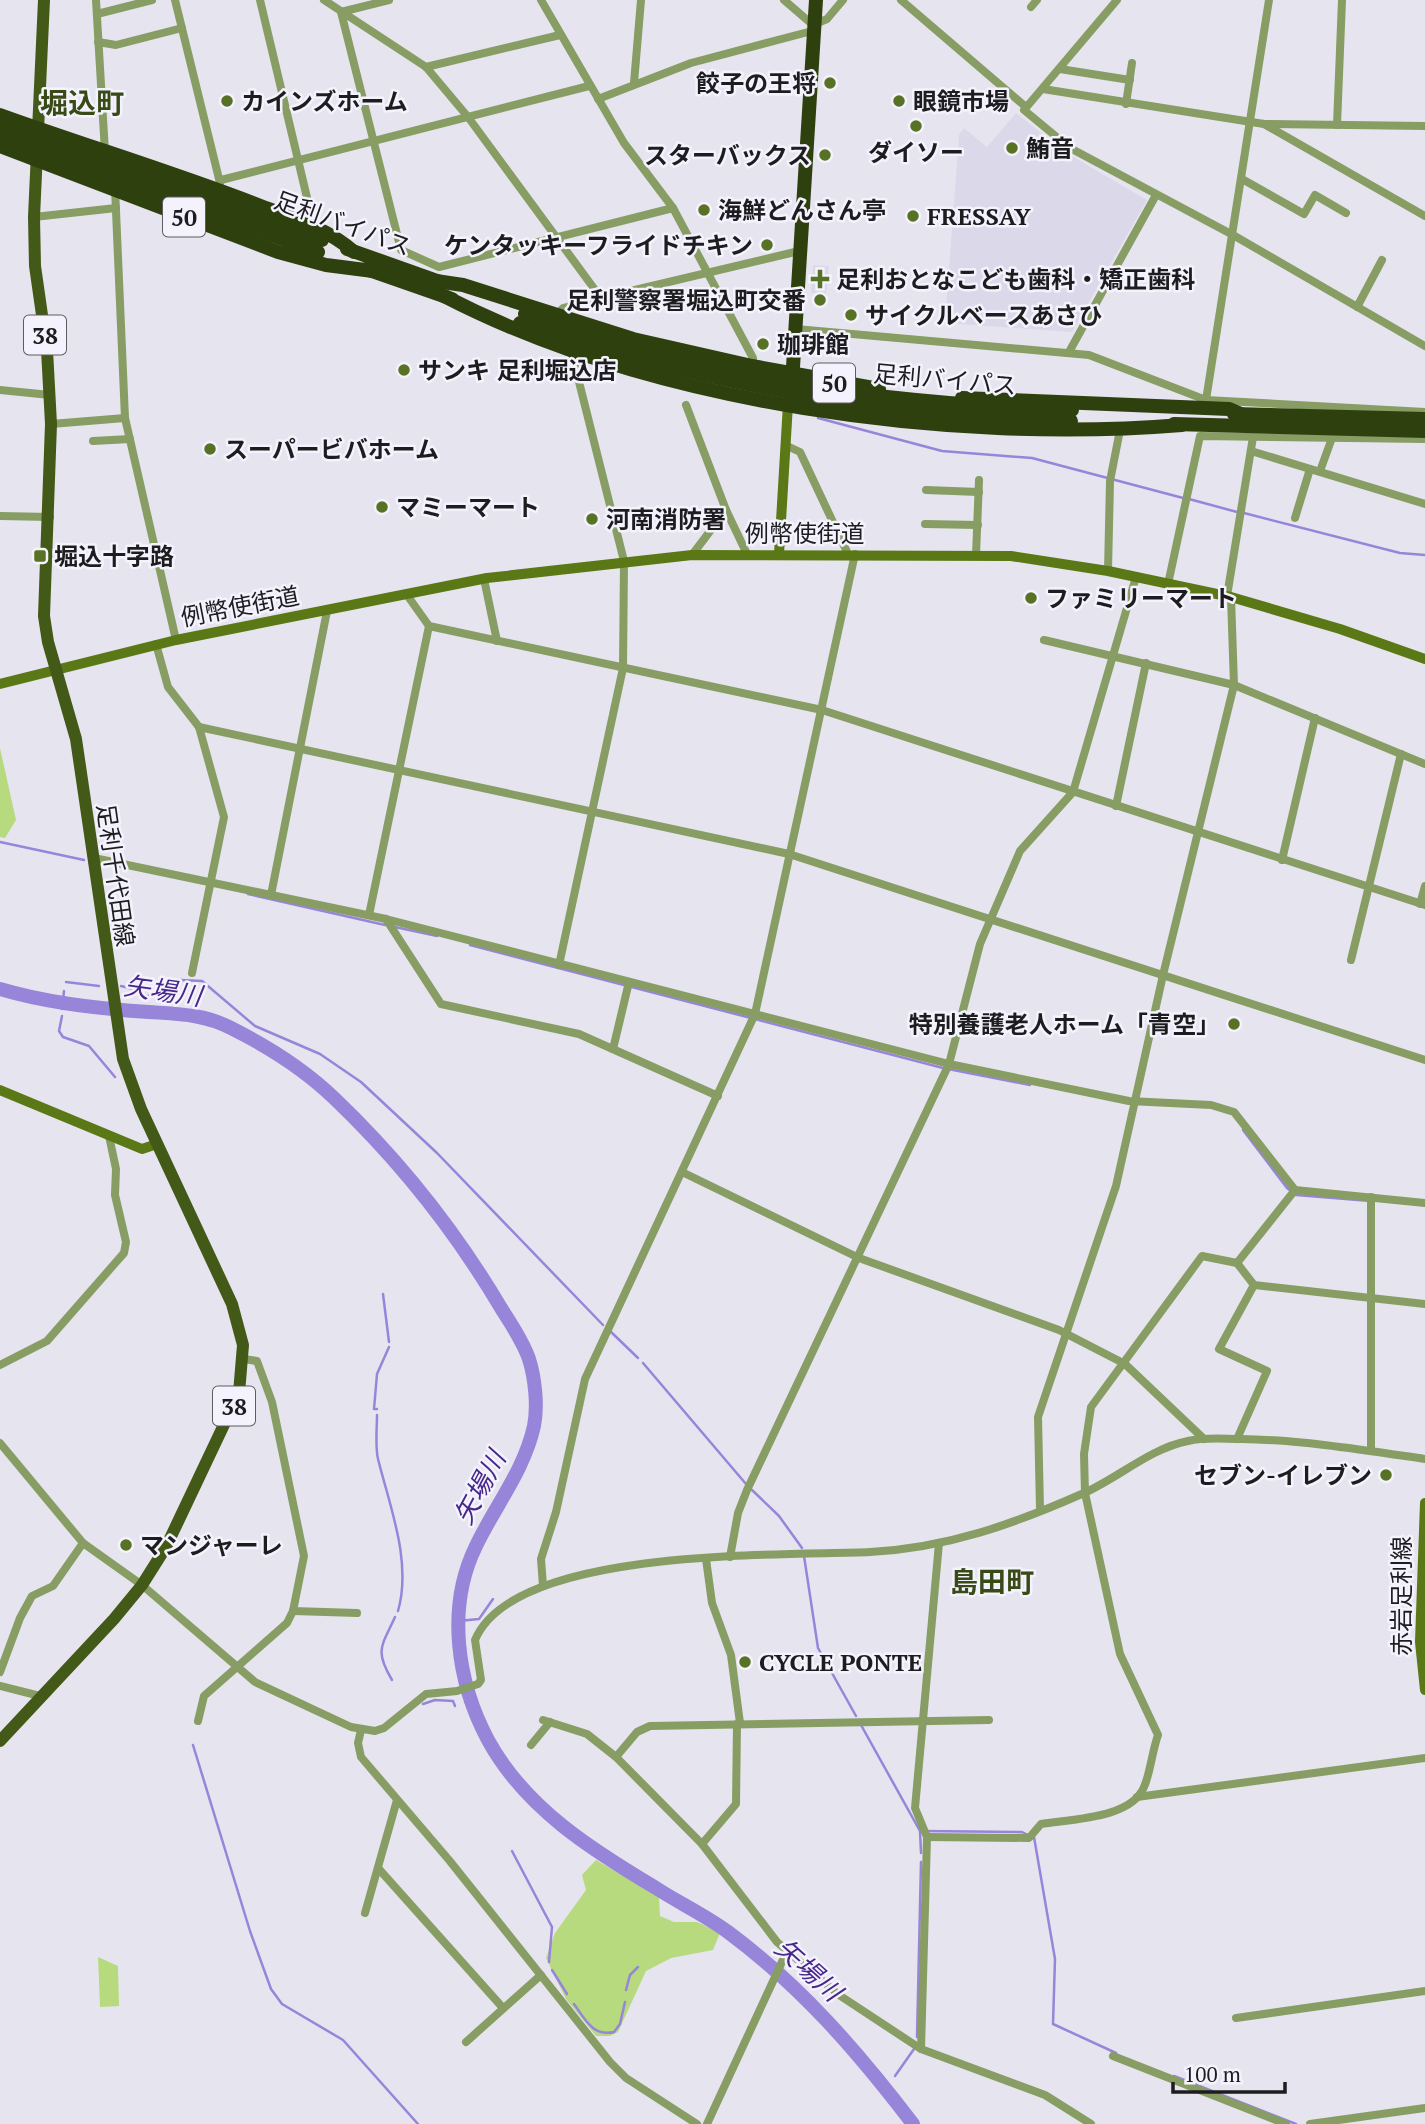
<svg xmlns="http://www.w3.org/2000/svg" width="1425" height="2124" font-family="'PT Serif','Noto Sans JP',serif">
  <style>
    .built { fill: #dbd8e9 }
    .green { fill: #b7da7e }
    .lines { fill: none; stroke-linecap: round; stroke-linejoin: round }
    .stream { stroke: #9785da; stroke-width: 2.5 }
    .river { stroke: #9785da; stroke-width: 14 }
    .street { stroke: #879d64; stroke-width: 8 }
    .secondary { stroke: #5a7815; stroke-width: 10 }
    .primary { stroke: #435917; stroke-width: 12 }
    .highway { stroke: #2f400f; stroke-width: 14 }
    .highway-bridge { stroke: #2f400f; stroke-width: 14 }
    .poi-dot { fill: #587225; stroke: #f4f2fc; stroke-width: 2.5 }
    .labels { text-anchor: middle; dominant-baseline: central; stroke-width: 5; stroke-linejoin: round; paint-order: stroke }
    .shield { fill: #f4f2fc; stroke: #5e5c61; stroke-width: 2 }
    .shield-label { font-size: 23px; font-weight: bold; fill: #1d1c1f }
    .poi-label { font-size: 24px; font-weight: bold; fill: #1d1c1f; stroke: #f4f2fc; text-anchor: start }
    .street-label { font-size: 24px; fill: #1d1c1f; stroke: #f4f2fc }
    .water-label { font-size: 26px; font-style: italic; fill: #48278b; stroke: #f4f2fc }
    .quarter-label { font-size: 28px; font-weight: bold; fill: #384a15; stroke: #f4f2fc }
  </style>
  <rect width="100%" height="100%" fill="#e6e5ef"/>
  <g class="built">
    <polygon points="1016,113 1065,152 1147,200 1072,332 945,323 959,135 964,128 987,147"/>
    <polygon points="813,265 829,266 826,294 811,293"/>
  </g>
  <g class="green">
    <polygon points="0,748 16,820 5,838 0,837"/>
    <polygon points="596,1860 659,1897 660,1916 674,1922 697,1922 720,1933 713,1950 671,1958 646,1971 618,2032 610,2036 596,2036 566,1999 546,1958 555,1933 586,1890 582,1875"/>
    <polygon points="98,1957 118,1966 119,2006 100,2007"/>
  </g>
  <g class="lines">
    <g class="stream">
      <polyline points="818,418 942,451 1032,458 1183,498"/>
      <polyline points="1189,499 1237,512"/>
      <polyline points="1244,513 1400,553 1425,555"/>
      <polyline points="0,842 84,860"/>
      <polyline points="248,894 385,925"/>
      <polyline points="395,927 437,936"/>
      <polyline points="470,945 943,1068 1030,1085"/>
      <polyline points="66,982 99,986"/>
      <polyline points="121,986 141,991"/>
      <polyline points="148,996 180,980 202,981 255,1026 320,1054 361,1082 437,1153 603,1325"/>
      <polyline points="62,1009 64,991"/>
      <polyline points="62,1016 59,1031 63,1037 89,1046 115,1077"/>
      <polyline points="1243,1130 1287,1188 1296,1195 1370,1201"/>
      <polyline points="383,1294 389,1342"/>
      <polyline points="610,1331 638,1358"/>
      <polyline points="643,1363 746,1484"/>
      <polyline points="377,1409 374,1409 377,1374 389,1347"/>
      <path d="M377,1415C377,1429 375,1446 378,1459C390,1507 412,1562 398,1611"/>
      <polyline points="752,1490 779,1516 802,1548"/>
      <polyline points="804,1556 818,1648 856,1716"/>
      <polyline points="458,1621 479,1619 493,1599"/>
      <path d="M392,1680C374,1650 382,1646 395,1617"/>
      <polyline points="465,1702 472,1701"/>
      <polyline points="423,1704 435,1700 453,1701 455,1706"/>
      <polyline points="861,1725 920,1831 921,1853"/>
      <polyline points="193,1745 250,1931 271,1989 282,2004 343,2040 418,2124"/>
      <polyline points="920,1831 1022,1832 1028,1835"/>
      <polyline points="1034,1837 1055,1959 1053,2024 1116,2053"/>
      <polyline points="512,1851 552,1927 549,1962"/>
      <polyline points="552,1970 567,1994"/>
      <polyline points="626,1990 630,1975 638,1967"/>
      <path d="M574,2004C585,2019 593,2037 614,2032L620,2024L625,2002"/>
      <polyline points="917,2037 921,1862"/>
      <polyline points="895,2076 914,2049"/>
      <polyline points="1174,2076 1296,2124"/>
    </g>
    <path class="river" d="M0,989C47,1003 100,1009 149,1012C178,1014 204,1014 231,1028C267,1046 305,1070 334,1098C398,1159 456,1232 501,1308C511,1324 523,1341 529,1359C535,1378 538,1406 534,1426C524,1471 495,1506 476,1546C446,1607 457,1682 488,1740C525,1808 592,1850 656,1888C679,1903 705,1915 728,1932C801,1986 858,2052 913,2124"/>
    <g class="street">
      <polyline points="96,0 105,152"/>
      <polyline points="175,0 220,183"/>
      <polyline points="260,0 314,227"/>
      <polyline points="324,0 426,67 468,117 601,298"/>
      <polyline points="389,0 341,12 401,250 439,267 673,208"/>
      <polyline points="541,0 624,143 673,208 753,358 752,366"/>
      <polyline points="784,0 813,25 827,19 843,0"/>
      <polyline points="901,0 1026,107"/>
      <polyline points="1117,0 1024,110 1070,148 1233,235 1425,346"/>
      <polyline points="1031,7 1037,0"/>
      <polyline points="97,14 152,0"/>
      <polyline points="98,42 116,45 182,28"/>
      <polyline points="426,67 560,35"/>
      <polyline points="1060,69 1130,80"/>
      <polyline points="634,83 641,0"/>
      <polyline points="1043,89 1264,124 1425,126"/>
      <polyline points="598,99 691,63 812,31"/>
      <polyline points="1126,104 1132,63"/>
      <polyline points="1264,124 1425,216"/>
      <polyline points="1337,125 1342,0"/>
      <polyline points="1242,179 1304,214 1315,195 1346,213"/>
      <polyline points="221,180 589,86"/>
      <polyline points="115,188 125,418 176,640"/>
      <polyline points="34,217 116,208"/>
      <polyline points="1357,307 1382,260"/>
      <polyline points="557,314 563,308 601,298 799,251"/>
      <polyline points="796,329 1089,355 1206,400 1425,412"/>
      <polyline points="1069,352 1156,195"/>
      <polyline points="0,390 50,395"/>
      <polyline points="1206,400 1269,0"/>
      <polyline points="686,405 726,510 747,554"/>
      <polyline points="51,424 125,418"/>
      <polyline points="93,441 130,439"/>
      <polyline points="785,445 800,452 848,554"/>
      <polyline points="1251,451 1425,504"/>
      <polyline points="1320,471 1332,438"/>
      <polyline points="926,490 979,492"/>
      <polyline points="0,516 50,517"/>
      <polyline points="1295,518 1310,469"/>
      <polyline points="925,524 978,525"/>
      <polyline points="692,555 726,510"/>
      <polyline points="976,555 979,480"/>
      <polyline points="1108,571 1110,481 1120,430"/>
      <polyline points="484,579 497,641"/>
      <polyline points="1168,584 1200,436 1425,439"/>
      <polyline points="407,595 429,626 822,710 1425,905"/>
      <polyline points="1227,596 1253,437"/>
      <polyline points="1044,640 1234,685 1425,764"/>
      <polyline points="156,644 168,687 199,727 224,817 192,973"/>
      <polyline points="199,727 789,854 1425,1060"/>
      <polyline points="1116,806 1146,663"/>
      <polyline points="94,858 386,919 949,1064 1129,1101 1211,1105 1234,1112 1295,1190 1425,1203"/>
      <polyline points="1282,860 1315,718"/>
      <polyline points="271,895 327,611"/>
      <polyline points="1420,904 1425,886"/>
      <polyline points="369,915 429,626"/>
      <polyline points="386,919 441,1004 579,1034 718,1096"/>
      <polyline points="1351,960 1401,754"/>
      <polyline points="559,965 623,668 624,561 571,350"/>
      <polyline points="613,1049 629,982"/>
      <polyline points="682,1172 859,1258 1059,1330 1125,1364 1204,1439"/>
      <polyline points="1237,1263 1254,1285 1425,1304"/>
      <polyline points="0,1365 47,1341 124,1253 126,1242 115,1195 116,1169 109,1136"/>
      <polyline points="1237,1439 1267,1371 1219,1349 1254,1285"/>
      <path d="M0,1443L83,1543L142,1585L255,1682L351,1727L375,1731L384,1728L426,1694L457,1691L478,1684L481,1680L475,1640C514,1546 784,1556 870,1552C947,1548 1014,1524 1084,1493C1118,1478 1151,1448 1188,1441C1205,1437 1223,1439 1241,1439C1303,1440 1364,1450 1425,1459"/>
      <polyline points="1371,1451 1371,1197"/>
      <polyline points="1040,1510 1038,1417 1116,1186 1163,975 1234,685 1231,597"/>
      <polyline points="730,1557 738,1513 747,1490 949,1064 980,944 1020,851 1073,792 1136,577"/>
      <polyline points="706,1559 712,1603 731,1655 740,1723"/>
      <polyline points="543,1586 541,1559 556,1512 585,1379 755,1014 855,554"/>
      <polyline points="293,1611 357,1613"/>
      <polyline points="0,1672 20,1618 32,1596 53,1586 83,1543"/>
      <polyline points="0,1686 40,1696"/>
      <polyline points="543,1720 587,1734 616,1757 702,1844 777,1942 839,1995 921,2049 1045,2095 1091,2124"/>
      <polyline points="198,1721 204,1696 287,1623 293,1611 304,1556 272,1402 257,1361 244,1359"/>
      <polyline points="361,1730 358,1743 361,1757 449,1860 610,2062 626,2078 697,2124"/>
      <polyline points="531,1745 550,1722"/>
      <polyline points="616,1757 637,1732 650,1726 989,1720"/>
      <polyline points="1137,1797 1425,1758"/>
      <path d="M927,1837L1029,1838L1041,1824C1070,1819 1131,1819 1144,1787C1150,1774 1152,1752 1158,1735L1120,1654L1085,1493L1084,1454L1091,1407L1202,1256L1237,1263L1295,1190"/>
      <polyline points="702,1844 736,1804 737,1724"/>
      <polyline points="378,1868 503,2008"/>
      <polyline points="365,1913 397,1800"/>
      <polyline points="1236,2018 1425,1991"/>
      <polyline points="466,2042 541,1975"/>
      <polyline points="921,2049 927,1837 915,1808 939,1543"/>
      <polyline points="1113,2056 1286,2124"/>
      <polyline points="707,2124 787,1951"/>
      <polyline points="1310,2124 1425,2108"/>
    </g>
    <g class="secondary">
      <polyline points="779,554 788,404"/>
      <polyline points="0,684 176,640 487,578 692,555 1011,556 1108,571 1231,597 1340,629 1425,659"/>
      <polyline points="0,1090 142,1149 157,1144"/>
      <polyline points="1425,1503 1420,1642 1425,1690"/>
    </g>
    <polyline class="primary" points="0,1741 114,1619 142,1585 166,1547 239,1393 243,1345 232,1304 141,1109 123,1059 76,739 48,642 44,616 51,424 47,350 35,266 34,217 44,0"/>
    <g class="highway">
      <path d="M0,115C86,146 173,172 258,205C292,218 327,228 354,252"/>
      <polyline points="0,146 278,252 326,265 373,271"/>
      <polyline points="347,249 443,283"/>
      <polyline points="366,269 452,299"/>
      <polyline points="436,281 463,285 633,339 752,366 879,389"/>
      <path d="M444,296C653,404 949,444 1182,425"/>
      <polyline points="792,383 816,0"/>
      <polyline points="962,398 1229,409 1243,415"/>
      <polyline points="1234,414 1425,419"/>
      <polyline points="1174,424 1425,431"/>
    </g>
    <g class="highway-bridge">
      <polyline points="0,124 322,240"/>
      <polyline points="0,136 318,252"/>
      <path d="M525,314C586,334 646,354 709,368C829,394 949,406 1072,410"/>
      <path d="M520,323C700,383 881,416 1071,421"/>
    </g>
  </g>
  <g class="poi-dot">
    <circle cx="830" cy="83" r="7"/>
    <circle cx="227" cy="101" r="7"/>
    <circle cx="899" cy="101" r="7"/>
    <circle cx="916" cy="126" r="7"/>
    <circle cx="1012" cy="148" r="7"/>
    <circle cx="825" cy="155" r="7"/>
    <circle cx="704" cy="210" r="7"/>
    <circle cx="913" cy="216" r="7"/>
    <circle cx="767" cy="245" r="7"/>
    <path d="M816.5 268.5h7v7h7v7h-7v7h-7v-7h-7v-7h7z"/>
    <circle cx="820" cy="300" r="7"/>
    <circle cx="851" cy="315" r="7"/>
    <circle cx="763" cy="344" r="7"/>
    <circle cx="404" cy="370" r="7"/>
    <circle cx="210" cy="449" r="7"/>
    <circle cx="382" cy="507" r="7"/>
    <circle cx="592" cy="519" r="7"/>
    <rect x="33" y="549" width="14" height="14" rx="3.5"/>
    <circle cx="1031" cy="598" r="7"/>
    <circle cx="1234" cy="1024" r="7"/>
    <circle cx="1386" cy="1475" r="7"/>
    <circle cx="126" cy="1545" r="7"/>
    <circle cx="745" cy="1662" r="7"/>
  </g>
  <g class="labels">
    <g class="shield">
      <rect x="163" y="197.5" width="42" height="39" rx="5"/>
      <rect x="24" y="315.5" width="42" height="39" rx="5"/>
      <rect x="813" y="363.5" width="42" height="39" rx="5"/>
      <rect x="213" y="1386.5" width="42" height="39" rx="5"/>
    </g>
    <g class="shield-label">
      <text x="184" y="217">50</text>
      <text x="45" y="335">38</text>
      <text x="834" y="383">50</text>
      <text x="234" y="1406">38</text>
    </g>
    <g class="poi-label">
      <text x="816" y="83" text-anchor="end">餃子の王将</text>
      <text x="241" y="101">カインズホーム</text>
      <text x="913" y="101">眼鏡市場</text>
      <text x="1026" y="148">鮪音</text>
      <text x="916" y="152" text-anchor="middle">ダイソー</text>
      <text x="811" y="155" text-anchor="end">スターバックス</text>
      <text x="718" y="210">海鮮どんさん亭</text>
      <text x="927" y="216">FRESSAY</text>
      <text x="753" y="245" text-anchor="end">ケンタッキーフライドチキン</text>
      <text x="836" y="279">足利おとなこども歯科・矯正歯科</text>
      <text x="806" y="300" text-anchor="end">足利警察署堀込町交番</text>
      <text x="865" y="315">サイクルベースあさひ</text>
      <text x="777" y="344">珈琲館</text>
      <text x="418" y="370">サンキ 足利堀込店</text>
      <text x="224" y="449">スーパービバホーム</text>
      <text x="396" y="507">マミーマート</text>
      <text x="606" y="519">河南消防署</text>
      <text x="54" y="556">堀込十字路</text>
      <text x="1045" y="598">ファミリーマート</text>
      <text x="1220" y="1024" text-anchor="end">特別養護老人ホーム「青空」</text>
      <text x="1372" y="1475" text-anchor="end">セブン-イレブン</text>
      <text x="140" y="1545">マンジャーレ</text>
      <text x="759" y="1662">CYCLE PONTE</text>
    </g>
    <g class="street-label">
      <text transform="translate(343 223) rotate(20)">足利バイパス</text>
      <text transform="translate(945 379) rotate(5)">足利バイパス</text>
      <text x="805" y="533">例幣使街道</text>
      <text transform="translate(240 606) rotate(-11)">例幣使街道</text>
      <text transform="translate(116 875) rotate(82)">足利千代田線</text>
      <text transform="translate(1401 1596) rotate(-90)">赤岩足利線</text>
    </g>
    <g class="water-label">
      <text transform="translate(163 990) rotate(8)">矢場川</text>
      <text transform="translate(479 1487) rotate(-62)">矢場川</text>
      <text transform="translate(809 1969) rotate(42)">矢場川</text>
    </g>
    <g class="quarter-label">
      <text x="82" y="102">堀込町</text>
      <text x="992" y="1581">島田町</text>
    </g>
  </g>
  <path d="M1173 2082v10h112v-10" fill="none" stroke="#1d1c1f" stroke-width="3.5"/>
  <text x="1184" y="2082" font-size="21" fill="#1d1c1f" stroke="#f4f2fc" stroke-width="5" paint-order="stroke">100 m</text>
</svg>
